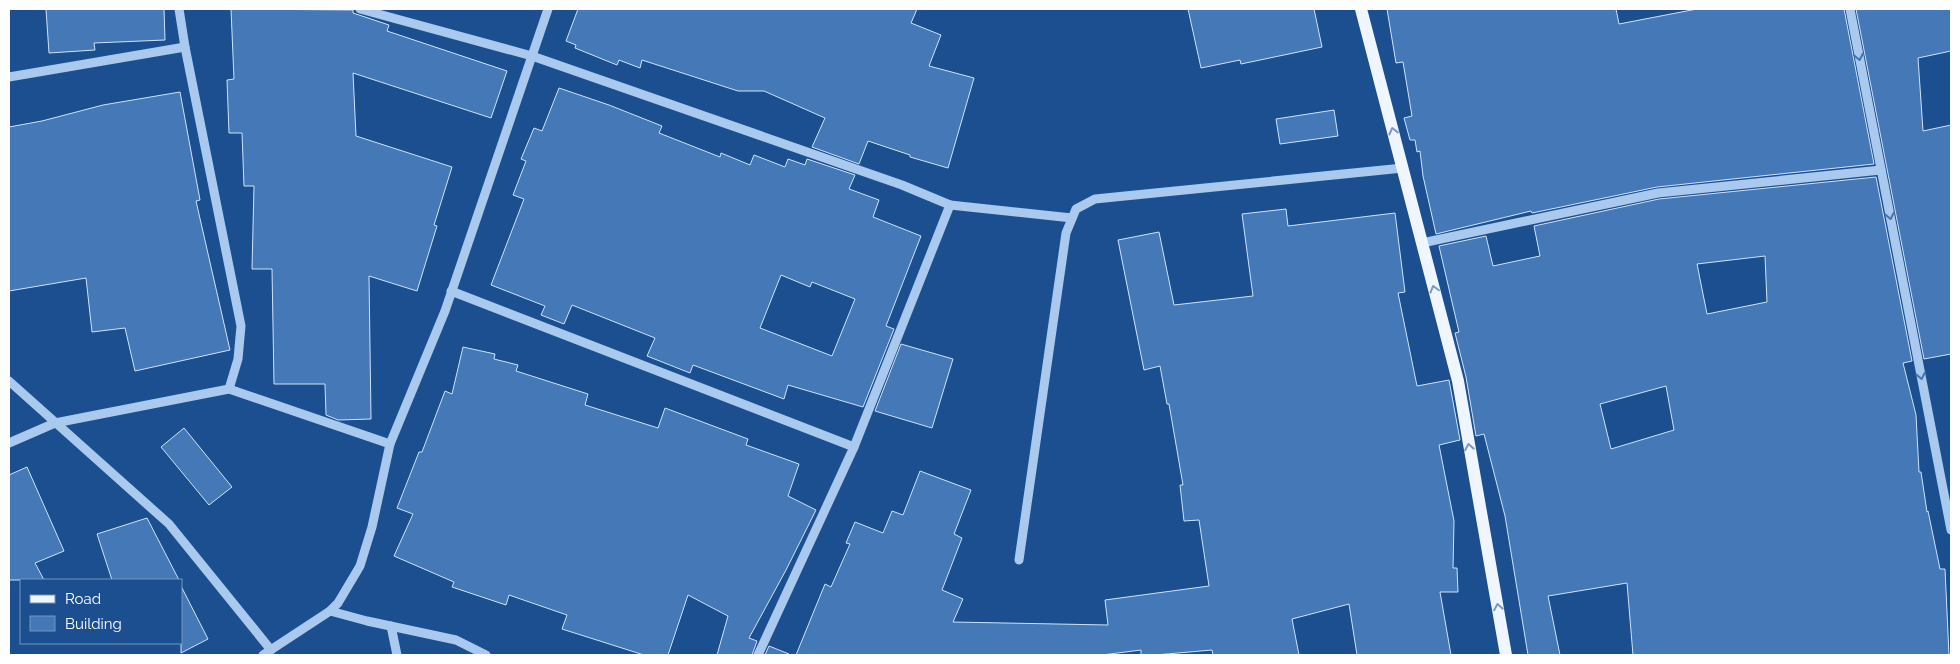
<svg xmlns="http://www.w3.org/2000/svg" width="1960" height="664" font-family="Raleway,sans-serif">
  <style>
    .building { fill: #4478b7; stroke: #cfe3fa; fill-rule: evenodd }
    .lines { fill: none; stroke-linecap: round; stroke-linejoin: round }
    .minor { stroke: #a9c9ee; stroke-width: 9 }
    .major { stroke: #f0f6ff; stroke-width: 12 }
    .oneway { stroke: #4674ac }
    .oneway2 { stroke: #7b9ac1 }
  </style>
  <rect width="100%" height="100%" fill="#1b4f8f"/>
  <g class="building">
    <polygon points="46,9 164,9 165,40 94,43 95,50 49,53"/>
    <polygon points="231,9 353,10 353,13 389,25 387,31 507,71 491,118 353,73 356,136 452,167 434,225 437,226 417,291 369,276 371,419 338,420 326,415 325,384 274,384 272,269 252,269 254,186 244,186 242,133 229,133 227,80 234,79"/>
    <polygon points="578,9 917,9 911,23 941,35 929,66 974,78 948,168 910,157 910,155 868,141 859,164 812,147 825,118 764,91 738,91 642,60 640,68 619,60 617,65 575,48 576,45 566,41"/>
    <polygon points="1188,9 1314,9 1322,47 1241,64 1240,60 1201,68"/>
    <polygon points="1387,9 1616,9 1619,24 1697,9 1844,9 1874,164 1657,187 1532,213 1531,211 1436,234 1423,176 1420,151 1417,152 1415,140 1410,140 1404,118 1412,116 1403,62 1396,63"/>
    <polygon points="1856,9 1951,9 1951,51 1918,58 1923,131 1951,125 1951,354 1924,359"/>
    <path d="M559,88L609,105L662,126L659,133L720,157L721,153L750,165L754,155L785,167L788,159L805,165L807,159L855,175L849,189L879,200L873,217L921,236L886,326L894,329L863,407L788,385L784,399L693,365L690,373L647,356L655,338L572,305L564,324L541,315L545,306L491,285L524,199L513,195L526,161L521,159L534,128L542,131ZM781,275L810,287L812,282L855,299L832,356L760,328Z"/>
    <polygon points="180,92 200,200 196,201 230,350 135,371 125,328 92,332 86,278 9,291 9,127 42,121 103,105"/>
    <polygon points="1334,110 1338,136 1280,144 1276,119"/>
    <path d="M1876,177L1912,361L1903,363L1916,415L1919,472H1921L1927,512L1928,511L1940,569H1945L1949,655H1633L1627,583L1548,596L1560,655H1528L1505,516L1484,434L1476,436L1466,377L1455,333L1459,332L1439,246L1486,236L1493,266L1540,256L1534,226L1659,199ZM1765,256L1767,302L1707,314L1697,264ZM1666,386L1674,430L1611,449L1600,404Z"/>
    <polygon points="1286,209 1288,226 1395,213 1405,292 1398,293 1417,386 1449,380 1460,440 1439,445 1454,521 1453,568 1457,568 1458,592 1440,592 1451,655 1357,655 1349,604 1292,619 1299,655 1213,655 1212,650 1155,655 1141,655 1141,650 1102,655 796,655 825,584 831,587 850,544 846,543 855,522 883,533 892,511 903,515 920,471 971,490 954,534 962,538 942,590 963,599 953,622 1108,625 1105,600 1209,586 1199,520 1184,521 1180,485 1183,485 1169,404 1167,404 1160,366 1144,370 1118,240 1159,232 1174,305 1253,296 1242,214"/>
    <polygon points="901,344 953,359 932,428 875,411"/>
    <polygon points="463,347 495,354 494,359 518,365 516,371 588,394 585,405 658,428 665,408 748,439 746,445 799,464 788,496 816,510 786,570 749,638 757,641 752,655 717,655 728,616 688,595 668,655 644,655 562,629 567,615 509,595 506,605 452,587 454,582 394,556 413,514 397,508 419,452 422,452 445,391 452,394"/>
    <polygon points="184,428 232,487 209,505 161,447"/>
    <polygon points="27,467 64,551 35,563 44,580 9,580 9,475"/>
    <polygon points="147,518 179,580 112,580 97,534"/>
    <polygon points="181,586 208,639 181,653"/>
    <polygon points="769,646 789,654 788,655 765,655"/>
  </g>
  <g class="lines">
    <g class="minor">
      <polyline points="360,9 532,56 902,185 950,205 854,447 758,655"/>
      <polyline points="1850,9 1951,530"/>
      <polyline points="9,77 185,47"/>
      <polyline points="950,205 1072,218"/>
      <polyline points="1422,243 1658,193 1881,170"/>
      <polyline points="451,291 854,447"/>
      <polyline points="9,381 169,524 271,650"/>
      <polyline points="229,389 390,444"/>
      <polyline points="9,443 55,423 229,389 238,359 241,326 185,47 179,9"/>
      <polyline points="1019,560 1066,233 1076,209 1095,199 1403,168"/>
      <polyline points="330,611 367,621 456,640 486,655"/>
      <polyline points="391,626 397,655"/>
      <polyline points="263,655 330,611 338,603 360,566 372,527 390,444 445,311 548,9"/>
    </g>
    <polyline class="major" points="1361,9 1458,381 1506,655"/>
  </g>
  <defs><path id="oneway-chevron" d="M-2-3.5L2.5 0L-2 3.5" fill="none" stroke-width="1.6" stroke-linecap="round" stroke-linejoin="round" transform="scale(1.25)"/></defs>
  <g class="oneway">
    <use href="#oneway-chevron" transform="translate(1859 57) rotate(79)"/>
    <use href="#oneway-chevron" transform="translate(1890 216) rotate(79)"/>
    <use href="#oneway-chevron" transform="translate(1921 376) rotate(79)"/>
  </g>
  <g class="oneway2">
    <use href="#oneway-chevron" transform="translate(1393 131) rotate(-104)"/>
    <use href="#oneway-chevron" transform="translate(1434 289) rotate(-105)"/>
    <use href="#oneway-chevron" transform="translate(1469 447) rotate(-100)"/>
    <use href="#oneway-chevron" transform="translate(1498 607) rotate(-100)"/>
  </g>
  <rect width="1960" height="664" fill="none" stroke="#ffffff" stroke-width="20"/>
  <rect x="20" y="579" width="162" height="65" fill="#1b4f8f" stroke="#7695bc"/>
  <rect x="30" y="595" width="25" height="8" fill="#f0f6ff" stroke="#7695bc"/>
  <text x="65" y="604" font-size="15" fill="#ffffff">Road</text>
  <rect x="30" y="616" width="25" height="15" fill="#4478b7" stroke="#7695bc"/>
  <text x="65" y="629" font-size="15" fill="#ffffff">Building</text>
</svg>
